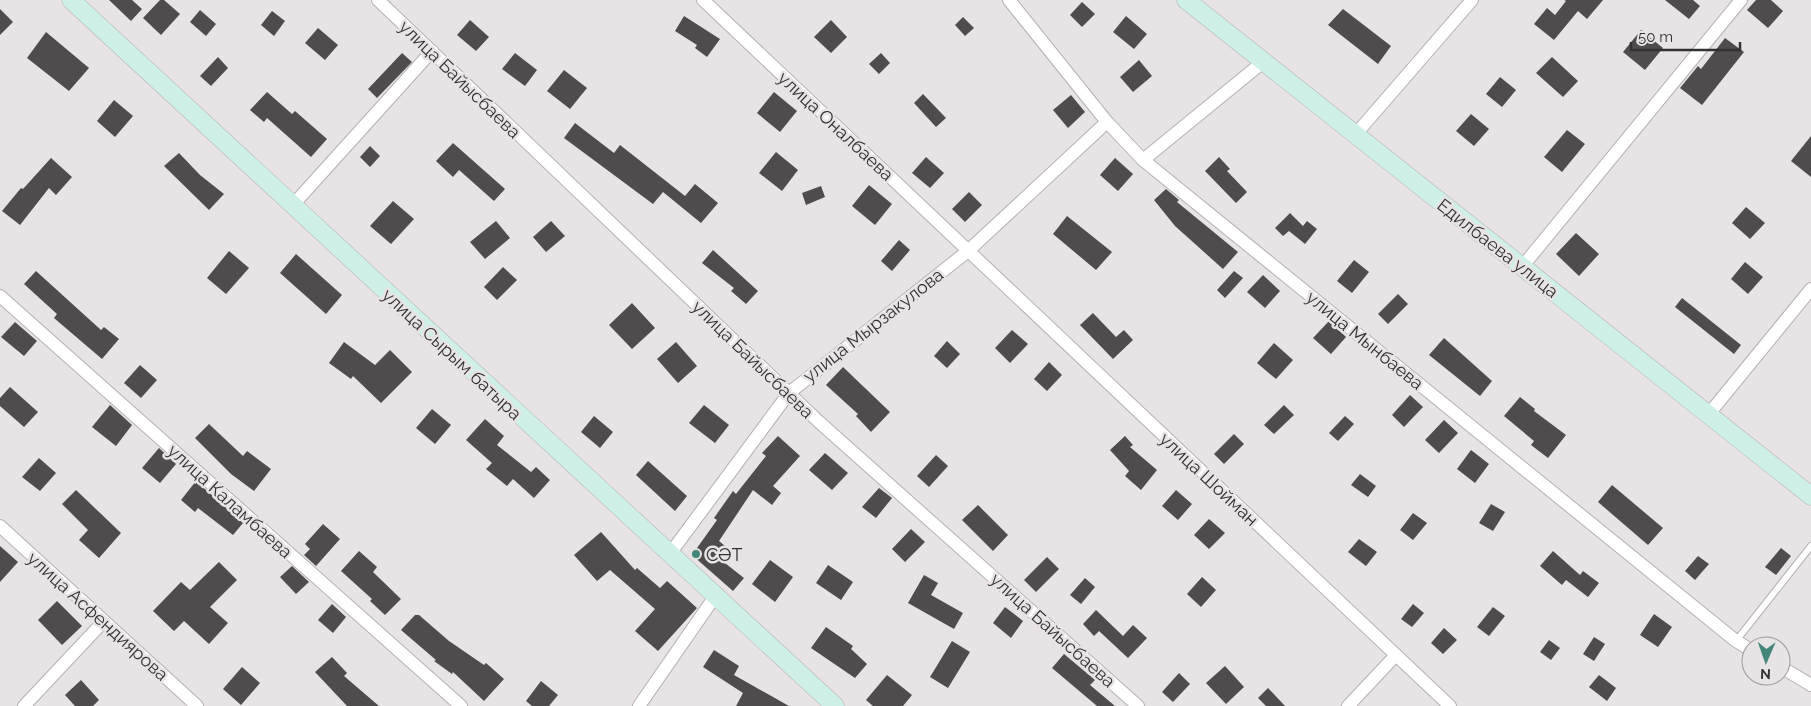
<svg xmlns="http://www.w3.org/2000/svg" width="1811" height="706" font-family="Raleway,sans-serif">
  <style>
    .building { fill: #504c4d }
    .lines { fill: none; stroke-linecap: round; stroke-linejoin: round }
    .lane-casing { stroke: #b4b0b1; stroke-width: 8 }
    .street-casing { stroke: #b4b0b1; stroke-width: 14 }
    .secondary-casing { stroke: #b4b0b1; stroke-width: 19 }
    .lane { stroke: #fff; stroke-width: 6 }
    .street { stroke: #fff; stroke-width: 12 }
    .secondary { stroke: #cef0e9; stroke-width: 18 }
    .poi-dot { fill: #44877a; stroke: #e8e3e4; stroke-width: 2 }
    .labels { text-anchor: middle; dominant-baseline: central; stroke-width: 5; stroke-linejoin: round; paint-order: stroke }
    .street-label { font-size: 18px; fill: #333131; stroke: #e8e3e4 }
    .poi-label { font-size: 18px; fill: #333131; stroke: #e8e3e4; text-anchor: start }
  </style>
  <rect width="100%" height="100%" fill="#e8e3e4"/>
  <g class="building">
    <polygon points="109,0 132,0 142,9 131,21"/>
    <polygon points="160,0 164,0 180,14 161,35 143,18"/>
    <polygon points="1564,0 1603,0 1587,19 1578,11 1554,40 1534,24 1547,8 1555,15 1566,1"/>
    <polygon points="1665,0 1693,0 1700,6 1689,19"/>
    <polygon points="1756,0 1771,0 1783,11 1768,28 1747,10"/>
    <polygon points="1082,2 1095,14 1082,27 1070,15"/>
    <polygon points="0,9 13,22 0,35"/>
    <polygon points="1343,9 1391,46 1378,64 1328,25"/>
    <polygon points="200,10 216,24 206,36 190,22"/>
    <polygon points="272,11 285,21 274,36 261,25"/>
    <polygon points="684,16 720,39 707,57 695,48 697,45 675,31"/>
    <polygon points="1126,16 1147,34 1134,49 1113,32"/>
    <polygon points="963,17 974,28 965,36 955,25"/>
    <polygon points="470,20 489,37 476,51 457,35"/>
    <polygon points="831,20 847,37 831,53 814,37"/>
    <polygon points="318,28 338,45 325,60 305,43"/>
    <polygon points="1641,30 1663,48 1645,70 1623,52"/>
    <polygon points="46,32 89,68 69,91 27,58"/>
    <polygon points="1725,38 1744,52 1702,105 1680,88 1698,66 1701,69"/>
    <polygon points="402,53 412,62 377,98 368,89"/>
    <polygon points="515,53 537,70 525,86 502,69"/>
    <polygon points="881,53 890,63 879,74 869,64"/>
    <polygon points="218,57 228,68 211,86 200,76"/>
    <polygon points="1552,57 1578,81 1563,97 1536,73"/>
    <polygon points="1139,60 1152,76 1133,92 1120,77"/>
    <polygon points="564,70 587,88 570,109 547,91"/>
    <polygon points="1500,77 1516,90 1502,107 1486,94"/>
    <polygon points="267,92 292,114 295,111 327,139 311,157 267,118 264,122 250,110"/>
    <polygon points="774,92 797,111 780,132 757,113"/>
    <polygon points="923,94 946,118 936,127 914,103"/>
    <polygon points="1071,95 1085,112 1068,128 1053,110"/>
    <polygon points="114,100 133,116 115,137 97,121"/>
    <polygon points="1471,114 1489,129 1474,146 1456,131"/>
    <polygon points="575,123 614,153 620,145 685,196 695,184 718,203 701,223 663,192 653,204 564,138"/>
    <polygon points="1567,130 1585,144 1562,172 1544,157"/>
    <polygon points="1811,136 1811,177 1791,161"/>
    <polygon points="453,143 505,189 494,201 459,170 453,177 436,161"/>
    <polygon points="370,146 380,156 370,167 360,157"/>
    <polygon points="776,152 798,170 782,191 759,173"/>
    <polygon points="179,153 200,175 224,194 209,210 164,166"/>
    <polygon points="926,157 944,173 930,188 912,173"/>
    <polygon points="1219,157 1230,169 1227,171 1247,192 1236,203 1205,171"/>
    <polygon points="51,158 72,177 56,195 49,188 20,225 2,211 21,188 23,189"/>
    <polygon points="1115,158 1133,174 1118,191 1100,175"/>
    <polygon points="869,185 892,204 875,225 852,206"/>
    <polygon points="821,186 825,197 806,205 802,193"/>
    <polygon points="1166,189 1179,200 1177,202 1238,252 1223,269 1175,226 1154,200"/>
    <polygon points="969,192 982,205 965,222 952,209"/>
    <polygon points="393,201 414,219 391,244 370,226"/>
    <polygon points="1746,207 1765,223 1750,239 1732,223"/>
    <polygon points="1290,213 1303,226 1307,221 1317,229 1305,244 1289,231 1283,236 1275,228"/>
    <polygon points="1067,216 1112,252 1096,270 1053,234"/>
    <polygon points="496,221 510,238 485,259 470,242"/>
    <polygon points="551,221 565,236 546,252 533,237"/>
    <polygon points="1576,233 1599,254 1579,276 1556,254"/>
    <polygon points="899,240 910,250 892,271 881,261"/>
    <polygon points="713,250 758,291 746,304 731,291 734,288 702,263"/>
    <polygon points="229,251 249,268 226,294 207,278"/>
    <polygon points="296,254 342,295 326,314 280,273"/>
    <polygon points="1354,260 1369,272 1352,293 1337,281"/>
    <polygon points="1745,262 1763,277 1748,294 1731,279"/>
    <polygon points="503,267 517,280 497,300 484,287"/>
    <polygon points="36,271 101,330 104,327 119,339 102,359 54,318 57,314 24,284"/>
    <polygon points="1234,271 1243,278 1225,298 1217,290"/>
    <polygon points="1263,275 1280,291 1265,308 1247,292"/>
    <polygon points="1398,294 1408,304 1388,324 1378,314"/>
    <polygon points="1682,298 1741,345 1734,354 1675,307"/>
    <polygon points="632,303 655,328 632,349 609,325"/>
    <polygon points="1093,313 1116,337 1124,330 1133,340 1113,359 1080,325"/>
    <polygon points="1329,321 1346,337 1331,354 1313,338"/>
    <polygon points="15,322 37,341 24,356 1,337"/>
    <polygon points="1012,330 1028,344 1010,363 995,348"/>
    <polygon points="1444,338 1492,381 1480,396 1429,355"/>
    <polygon points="947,341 960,354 947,368 934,356"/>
    <polygon points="344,342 375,365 390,350 412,372 381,403 353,376 351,379 329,363"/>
    <polygon points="676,342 697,366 678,383 657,359"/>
    <polygon points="1274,343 1293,360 1276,379 1257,363"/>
    <polygon points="1049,362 1062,375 1047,391 1034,379"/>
    <polygon points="140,365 157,380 141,398 124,383"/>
    <polygon points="843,367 890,412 871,432 856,416 858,414 826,385"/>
    <polygon points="10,387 38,412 24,427 0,406 0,398"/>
    <polygon points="1410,395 1423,407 1404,427 1392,415"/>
    <polygon points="1520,397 1535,409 1534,411 1566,435 1548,458 1531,445 1534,441 1504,416"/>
    <polygon points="110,405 132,425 116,446 92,427"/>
    <polygon points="704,405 729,425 715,443 689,423"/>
    <polygon points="1284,405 1294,415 1274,434 1264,425"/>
    <polygon points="432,409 451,425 435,444 416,428"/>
    <polygon points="594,416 613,432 600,448 581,432"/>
    <polygon points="1345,416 1354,424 1338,441 1329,433"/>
    <polygon points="485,419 504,436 497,445 531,472 536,467 550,480 534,498 513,479 507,486 486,469 492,463 466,440"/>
    <polygon points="1444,420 1458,433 1439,453 1425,440"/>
    <polygon points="209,424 243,456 247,451 271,469 254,491 231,474 195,438"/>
    <polygon points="1234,434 1244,444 1224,464 1214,454"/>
    <polygon points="778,436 800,456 773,486 781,493 772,505 753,490 719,541 725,546 716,556 744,578 733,591 692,555 717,520 714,518 733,491 736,494 766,456 762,453"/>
    <polygon points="1125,436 1133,445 1130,447 1157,470 1141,490 1125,476 1129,471 1110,450"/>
    <polygon points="159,448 176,464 160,483 142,468"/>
    <polygon points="1471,450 1489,464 1475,483 1457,469"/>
    <polygon points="825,453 848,473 832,490 809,470"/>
    <polygon points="936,455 948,466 929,487 917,476"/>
    <polygon points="39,458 56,473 40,491 22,477"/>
    <polygon points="648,461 687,496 675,511 636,475"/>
    <polygon points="1360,474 1376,486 1368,497 1351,485"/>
    <polygon points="196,481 243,523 233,535 198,508 195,512 181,500"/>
    <polygon points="1612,485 1663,528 1648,545 1598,502"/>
    <polygon points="879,488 892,498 876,518 862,507"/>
    <polygon points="76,490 121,533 99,558 79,540 88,530 62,504"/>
    <polygon points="1176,490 1192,504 1178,520 1162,506"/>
    <polygon points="1491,504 1505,512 1493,531 1479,523"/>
    <polygon points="978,505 1008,535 993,551 962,520"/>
    <polygon points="1413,513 1427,523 1413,540 1400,530"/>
    <polygon points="1209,519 1225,533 1209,549 1194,535"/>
    <polygon points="323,524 340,539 316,566 304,555 310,549 305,544"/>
    <polygon points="911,529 925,542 905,562 892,549"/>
    <polygon points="601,532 635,570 637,568 660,588 667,581 697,608 658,651 635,631 655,609 610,570 597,581 574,555"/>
    <polygon points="1359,539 1377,552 1366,566 1348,552"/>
    <polygon points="0,546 18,562 0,582"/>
    <polygon points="1781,548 1791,556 1776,575 1765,567"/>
    <polygon points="359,551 377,567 373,572 401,599 385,615 370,601 372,599 341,571"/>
    <polygon points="1553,551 1580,575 1583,571 1599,583 1588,597 1566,580 1562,585 1540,566"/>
    <polygon points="1698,556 1709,564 1695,580 1685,571"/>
    <polygon points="1047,557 1059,569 1036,592 1024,580"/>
    <polygon points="770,560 793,577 775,602 752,584"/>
    <polygon points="219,562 237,580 210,607 228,623 209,644 184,621 174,631 153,611 181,582 190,590"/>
    <polygon points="828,565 853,582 841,600 816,583"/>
    <polygon points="292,566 309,582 296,594 280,577"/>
    <polygon points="924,575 938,583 931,595 963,613 954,629 908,603"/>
    <polygon points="1202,577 1216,590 1201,607 1187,594"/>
    <polygon points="1085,578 1095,587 1081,604 1070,595"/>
    <polygon points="57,601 82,626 62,645 38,620"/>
    <polygon points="332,604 346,617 333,633 318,620"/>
    <polygon points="1413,604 1424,613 1412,627 1401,619"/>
    <polygon points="1005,607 1023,621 1011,638 993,623"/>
    <polygon points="1493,607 1505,616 1489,636 1477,627"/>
    <polygon points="1096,610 1123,636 1133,625 1147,638 1128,658 1099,631 1094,636 1083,624"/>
    <polygon points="1654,614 1672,627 1658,647 1640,635"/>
    <polygon points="415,615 419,615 449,641 484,665 486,663 504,679 484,701 453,672 452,674 434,661 436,660 401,630"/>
    <polygon points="826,627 853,646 851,649 867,664 855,678 811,648"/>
    <polygon points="1444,628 1457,640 1443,654 1431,643"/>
    <polygon points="1594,637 1605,644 1594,661 1583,654"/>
    <polygon points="1549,640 1560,648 1551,660 1540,652"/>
    <polygon points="952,641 970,652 948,688 930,677"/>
    <polygon points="714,650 739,666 734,675 789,706 736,706 743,693 703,667"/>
    <polygon points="1064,654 1095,680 1090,685 1115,706 1097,706 1052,668"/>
    <polygon points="332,657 347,673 344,676 379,706 347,706 315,672"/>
    <polygon points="1225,666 1244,687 1226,704 1206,683"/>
    <polygon points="242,667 260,683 241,705 223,689"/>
    <polygon points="1179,673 1190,684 1173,702 1162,692"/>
    <polygon points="887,675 912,695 903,706 873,706 866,700"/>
    <polygon points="1599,675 1616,688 1607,701 1589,687"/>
    <polygon points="81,680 99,700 93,706 75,706 65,695"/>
    <polygon points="541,681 558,695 549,706 532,706 526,701"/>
    <polygon points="1268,688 1285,706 1266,706 1258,698"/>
  </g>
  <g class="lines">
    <defs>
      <polyline id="lane" points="1736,641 1811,546"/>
      <g id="street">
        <polyline points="378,0 818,421 1138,706"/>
        <polyline points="703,0 1450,706"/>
        <polyline points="1009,0 1107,122 1143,160 1736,641 1751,650"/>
        <polyline points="1355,135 1472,0"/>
        <polyline points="1143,160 1263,62"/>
        <polyline points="292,206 432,51"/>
        <polyline points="1522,267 1741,0"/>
        <polyline points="0,296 461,706"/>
        <polyline points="1708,415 1811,289"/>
        <polyline points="0,526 197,706"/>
        <polyline points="669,555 789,393 968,251 1107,122"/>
        <polyline points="1781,667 1811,685"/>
        <polyline points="24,706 104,621"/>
        <polyline points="639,706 716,595"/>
        <polyline points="1348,706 1396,655"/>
      </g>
      <g id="secondary">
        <polyline points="71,0 835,706"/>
        <polyline points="1186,0 1811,496"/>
      </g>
    </defs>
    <use href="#lane" class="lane-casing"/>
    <use href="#street" class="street-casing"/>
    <use href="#secondary" class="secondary-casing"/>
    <use href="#lane" class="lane"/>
    <use href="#street" class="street"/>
    <use href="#secondary" class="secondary"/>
  </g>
  <circle class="poi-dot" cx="696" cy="554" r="5"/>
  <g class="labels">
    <g class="street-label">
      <text transform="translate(460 79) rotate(44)">улица Байысбаева</text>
      <text transform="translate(836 126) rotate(43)">улица Оналбаева</text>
      <text transform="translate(1498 248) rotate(38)">Едилбаева улица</text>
      <text transform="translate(873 325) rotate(-38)">улица Мырзакулова</text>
      <text transform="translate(1365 340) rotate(39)">улица Мынбаева</text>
      <text transform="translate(452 354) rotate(43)">улица Сырым батыра</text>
      <text transform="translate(753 359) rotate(44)">улица Байысбаева</text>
      <text transform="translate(1209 479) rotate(43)">улица Шойман</text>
      <text transform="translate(230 501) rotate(42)">улица Каламбаева</text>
      <text transform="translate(98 616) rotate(42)">улица Асфендиярова</text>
      <text transform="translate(1053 630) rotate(42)">улица Байысбаева</text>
    </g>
    <g class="poi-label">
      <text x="706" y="554">СƏТ</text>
    </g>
  </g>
  <g transform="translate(1766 661) rotate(182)"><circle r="24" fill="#e8e3e4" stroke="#a09c9c"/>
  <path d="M0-4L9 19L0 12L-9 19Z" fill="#44877a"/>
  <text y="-8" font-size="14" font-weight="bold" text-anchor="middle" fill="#333131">N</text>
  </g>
  <path d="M1631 42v8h109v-8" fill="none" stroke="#333131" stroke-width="2.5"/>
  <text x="1638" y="42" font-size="15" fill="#333131" stroke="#e8e3e4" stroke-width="4" paint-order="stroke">50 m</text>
</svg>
